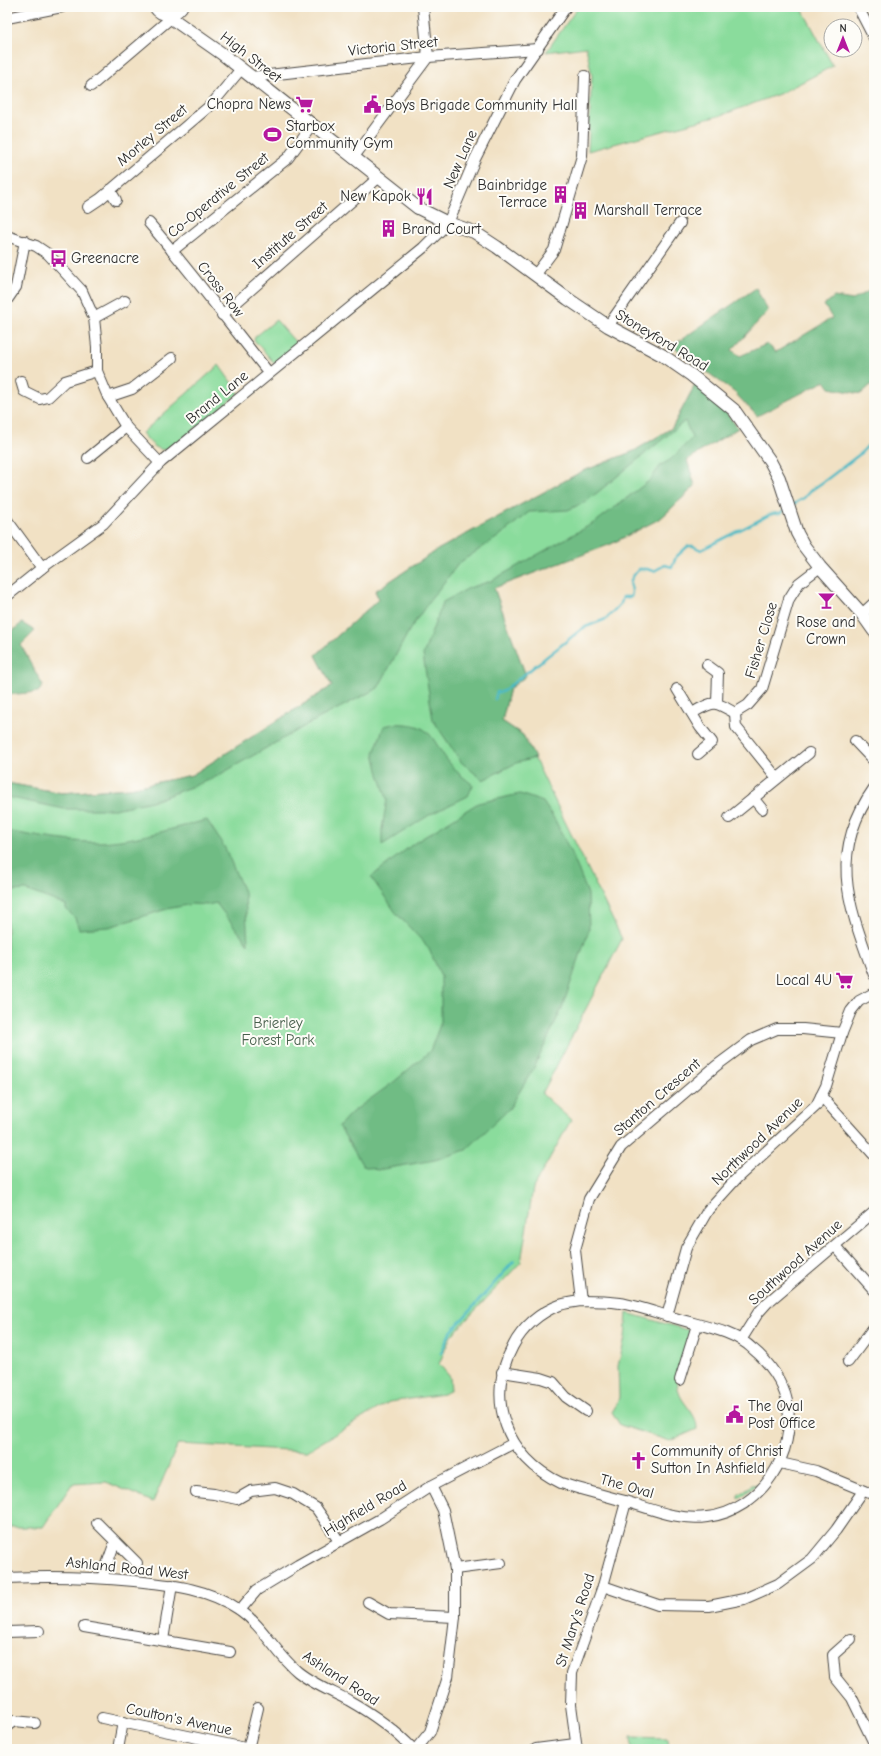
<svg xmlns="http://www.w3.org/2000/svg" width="881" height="1756" font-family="'Comic Neue',sans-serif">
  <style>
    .green { fill: #8adc9c; stroke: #5a8464 }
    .forest { fill: #6fbc84; stroke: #4d7458 }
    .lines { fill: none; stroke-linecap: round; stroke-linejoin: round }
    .stream { stroke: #4cbac6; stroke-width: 2.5 }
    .minor-casing { stroke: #494642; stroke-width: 12 }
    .major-casing { stroke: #494642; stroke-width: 14 }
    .minor { stroke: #fff; stroke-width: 10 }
    .major { stroke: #fff; stroke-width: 12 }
    .labels { text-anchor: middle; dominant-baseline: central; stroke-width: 4; stroke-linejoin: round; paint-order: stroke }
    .street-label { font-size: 15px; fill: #2b2b2b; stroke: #fdfcf7 }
    .poi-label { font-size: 15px; fill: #2b2b2b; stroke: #fdfcf7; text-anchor: start }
    .park-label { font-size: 15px; fill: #48604d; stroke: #fdfcf7 }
  </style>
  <rect width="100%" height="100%" fill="#fdfcf7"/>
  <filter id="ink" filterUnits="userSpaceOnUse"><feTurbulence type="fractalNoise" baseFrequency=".025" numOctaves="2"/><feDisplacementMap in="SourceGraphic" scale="8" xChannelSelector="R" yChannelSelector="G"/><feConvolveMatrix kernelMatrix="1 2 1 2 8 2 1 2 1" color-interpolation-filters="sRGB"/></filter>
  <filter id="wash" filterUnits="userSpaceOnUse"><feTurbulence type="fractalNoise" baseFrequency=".012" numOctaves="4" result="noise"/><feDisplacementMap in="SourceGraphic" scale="16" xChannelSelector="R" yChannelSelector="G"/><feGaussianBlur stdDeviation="0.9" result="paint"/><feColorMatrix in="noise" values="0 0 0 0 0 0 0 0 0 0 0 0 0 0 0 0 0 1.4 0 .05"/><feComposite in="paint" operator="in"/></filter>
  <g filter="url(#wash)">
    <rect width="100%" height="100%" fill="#f1e1c4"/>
    <g class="green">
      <polygon points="578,7 801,7 833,66 779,94 722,115 588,151 592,76 586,47 546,52"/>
      <polygon points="276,320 298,345 275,364 254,340 255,337"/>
      <path d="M219,365L239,393L169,450C155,451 150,442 142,433Z"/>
      <polygon points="696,383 738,428 687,460 695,486 661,518 611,544 494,588 526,676 510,688 502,721 523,735 622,939 542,1094 571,1120 533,1188 521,1262 451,1336 439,1364 450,1377 451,1390 444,1394 389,1402 307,1451 178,1444 153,1502 106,1482 72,1484 43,1527 7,1527 7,783 62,793 130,788 192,775 332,686 316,655 379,599 375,591 439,549 581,472 634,451 672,428"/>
      <path d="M627,1313L688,1330L690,1332C685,1351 670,1380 682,1399C689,1410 697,1416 697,1429L670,1441L620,1425L612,1412L617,1404L619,1397L618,1366L625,1338Z"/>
      <polygon points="758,1484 738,1499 738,1495 752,1485"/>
      <polygon points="631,1737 667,1738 668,1749 632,1749"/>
    </g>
    <g class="forest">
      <polygon points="756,288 768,311 732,350 740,356 767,344 776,352 832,318 824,305 834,297 853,300 874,288 874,382 861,394 830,388 825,381 757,416 734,392 672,346"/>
      <polygon points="696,383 721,406 738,428 687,460 695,486 661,518 611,544 494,588 526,676 510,688 502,721 523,735 535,758 516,763 483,780 461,762 433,720 423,655 443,602 469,588 491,581 597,521 650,480 661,465 670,460 692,438 685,421 587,501 568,510 529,512 498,537 459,563 428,603 410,629 378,688 312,722 212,779 156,800 115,809 64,809 7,797 7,783 62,793 130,788 192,775 332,686 316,655 379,599 375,591 439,549 581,472 634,451 672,428"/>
      <polygon points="22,623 35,631 21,645 43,686 38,692 7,695 7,635"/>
      <path d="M394,724C435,722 430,741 452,766C457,773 466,779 473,785L468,796L431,814L382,845V829L387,799L379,774L374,753L384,726Z"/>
      <polygon points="520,794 543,802 555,820 574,859 588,894 589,930 562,1008 535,1066 509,1109 466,1150 435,1160 377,1170 363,1166 339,1126 351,1113 395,1081 430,1051 441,1022 441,976 428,947 396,913 371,877 413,844 478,803"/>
      <path d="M207,820L225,848L245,894L248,944L216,903L207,905L192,904L167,909L109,927L79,929L75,918L66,909V905L25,890L13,891L7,890V831C34,836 62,841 89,842C128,843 170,829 207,820Z"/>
    </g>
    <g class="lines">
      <g class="stream">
        <polyline points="792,505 804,498 810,491 826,480 860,454 874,439"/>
        <path d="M495,699L497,692H502L583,628L606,619L621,603L623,597H631C636,583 622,588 639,569H647L654,571L665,565L672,567L676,557L688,546H693L701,550L771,514L780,513L786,509"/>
        <polyline points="441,1353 450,1333 514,1261"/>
      </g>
    </g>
  </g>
  <g filter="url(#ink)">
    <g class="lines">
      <defs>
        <g id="minor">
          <polyline points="858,7 874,38"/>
          <polyline points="7,18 62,7"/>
          <polyline points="251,77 428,57 538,49"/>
          <polyline points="91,86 171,18"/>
          <polyline points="353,158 428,57 423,7"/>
          <polyline points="110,190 116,200"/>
          <polyline points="88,207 100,199 212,104 241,69"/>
          <path d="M149,223C191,272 229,323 269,373"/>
          <polyline points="7,236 36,246 48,254 82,291 94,318 97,347 97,371 108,397 126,427 160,463"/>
          <polyline points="172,251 288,158 312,125"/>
          <polyline points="536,274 554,250 582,156 585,76"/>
          <polyline points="7,300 16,287 25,241"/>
          <polyline points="222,315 378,178"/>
          <polyline points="94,318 125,301"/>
          <polyline points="608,326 680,223"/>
          <polyline points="21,381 24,391 40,399 48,397 65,381 97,371"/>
          <polyline points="108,397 132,389 172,358"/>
          <polyline points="88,458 126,427"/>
          <polyline points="7,520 42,568"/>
          <polyline points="7,596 42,568 103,524 160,463 423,248 448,223 475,159 515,80 566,7"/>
          <polyline points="862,614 874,603"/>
          <polyline points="707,665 718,673 717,703"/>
          <polyline points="677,689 700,727 712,742 698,754"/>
          <path d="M692,713C714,701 713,700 735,713"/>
          <polyline points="855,741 874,761"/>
          <polyline points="777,778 736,727 735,713 748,705 762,689 789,599 799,583 820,567"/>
          <path d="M874,788C827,855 849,906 874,975"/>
          <polyline points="753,798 762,809"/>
          <polyline points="729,818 809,753"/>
          <polyline points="821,1096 874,1155"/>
          <polyline points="835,1246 874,1290"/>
          <path d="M581,1301C594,1301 607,1301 620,1303C638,1306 657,1313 675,1318C701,1326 733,1330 753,1349C769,1362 783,1382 787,1401C798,1453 761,1511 707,1517C680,1521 654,1510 628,1502C606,1496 583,1490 561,1483C507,1458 484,1400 513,1346C522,1328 540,1312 560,1305C566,1303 574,1302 581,1301Z"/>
          <polyline points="581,1301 575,1250 589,1199 621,1147 716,1066 751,1040 777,1029 803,1029 842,1033"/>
          <polyline points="667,1316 686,1248 708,1210 738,1177 816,1106 826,1086 842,1033 851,1011 859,1001 874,993"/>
          <polyline points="741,1340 758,1313 767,1303 874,1212"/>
          <polyline points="848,1362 874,1327"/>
          <polyline points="502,1372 541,1378 553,1382 566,1397 586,1411"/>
          <polyline points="680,1380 697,1325"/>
          <polyline points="780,1463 816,1471 874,1495"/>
          <polyline points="196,1492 214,1494 237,1499 251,1491 275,1488 293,1494 316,1508 339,1541"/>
          <polyline points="97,1523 137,1563"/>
          <polyline points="455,1569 501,1563"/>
          <path d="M7,1578C50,1576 91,1577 134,1581C171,1585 208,1588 240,1610C264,1627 276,1654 298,1672C313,1684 331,1691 348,1700C371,1713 395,1730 413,1749"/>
          <polyline points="102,1578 115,1542"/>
          <polyline points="603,1586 658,1605 709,1606 744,1599 778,1584 812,1559 836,1530 863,1491"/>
          <polyline points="368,1602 389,1614 455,1617"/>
          <polyline points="240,1610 257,1590 298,1565 380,1519 431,1486 514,1443"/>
          <polyline points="84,1627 230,1652"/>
          <polyline points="7,1632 39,1631"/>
          <polyline points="851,1639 833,1655 835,1677 852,1698 874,1743"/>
          <polyline points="163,1640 172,1585"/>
          <polyline points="102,1718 250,1749"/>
          <polyline points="7,1726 14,1721 35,1723"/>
          <polyline points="118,1749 123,1722"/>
          <polyline points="248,1749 258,1708"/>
          <polyline points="416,1749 430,1732 448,1677 455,1617 455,1569 443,1510 431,1486"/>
          <polyline points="536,1749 575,1744"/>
          <polyline points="577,1749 571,1705 572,1673 603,1586 626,1502"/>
        </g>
        <g id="major">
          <path d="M155,7C162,17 174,16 181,7"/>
          <polyline points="170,14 174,20 221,53 418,208 448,223 474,232 497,247 568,299 608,326 662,355 691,375 734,410 770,461 779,478 797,533 804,546 820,567 862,614 874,631"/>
        </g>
      </defs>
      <use href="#minor" class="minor-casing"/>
      <use href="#major" class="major-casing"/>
      <use href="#minor" class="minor"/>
      <use href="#major" class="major"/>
    </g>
  </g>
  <defs>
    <symbol id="supermarket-bare" viewBox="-9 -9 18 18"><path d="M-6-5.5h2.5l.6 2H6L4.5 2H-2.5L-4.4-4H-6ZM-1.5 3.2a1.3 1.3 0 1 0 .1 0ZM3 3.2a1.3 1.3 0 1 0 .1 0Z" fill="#b5179e" stroke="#fdfcf7" stroke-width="2.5" paint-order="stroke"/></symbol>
    <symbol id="civic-bare" viewBox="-9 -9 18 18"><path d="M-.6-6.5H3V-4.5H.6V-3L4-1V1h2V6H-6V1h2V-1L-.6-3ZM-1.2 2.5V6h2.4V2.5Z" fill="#b5179e" stroke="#fdfcf7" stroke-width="2.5" paint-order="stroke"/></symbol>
    <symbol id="stadium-bare" viewBox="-9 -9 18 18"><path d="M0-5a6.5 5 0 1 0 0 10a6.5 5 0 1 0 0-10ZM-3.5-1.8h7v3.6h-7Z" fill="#b5179e" stroke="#fdfcf7" stroke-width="2.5" paint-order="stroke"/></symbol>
    <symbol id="building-bare" viewBox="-9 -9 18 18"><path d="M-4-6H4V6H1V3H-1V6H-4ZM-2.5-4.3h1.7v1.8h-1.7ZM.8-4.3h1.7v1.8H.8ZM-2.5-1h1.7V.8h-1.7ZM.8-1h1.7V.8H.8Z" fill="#b5179e" stroke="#fdfcf7" stroke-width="2.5" paint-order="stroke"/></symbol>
    <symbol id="restaurant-bare" viewBox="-9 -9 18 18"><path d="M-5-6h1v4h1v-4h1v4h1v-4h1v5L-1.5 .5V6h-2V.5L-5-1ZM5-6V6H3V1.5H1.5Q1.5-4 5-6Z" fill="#b5179e" stroke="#fdfcf7" stroke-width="2.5" paint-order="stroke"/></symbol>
    <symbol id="bus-bare" viewBox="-9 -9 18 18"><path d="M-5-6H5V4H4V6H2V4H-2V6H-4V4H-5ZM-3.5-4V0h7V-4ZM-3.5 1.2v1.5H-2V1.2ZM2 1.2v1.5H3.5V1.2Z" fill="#b5179e" stroke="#fdfcf7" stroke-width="2.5" paint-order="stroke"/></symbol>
    <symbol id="bar-bare" viewBox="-9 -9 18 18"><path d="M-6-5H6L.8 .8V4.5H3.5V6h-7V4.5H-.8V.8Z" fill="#b5179e" stroke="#fdfcf7" stroke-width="2.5" paint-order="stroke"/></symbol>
    <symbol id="church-bare" viewBox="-9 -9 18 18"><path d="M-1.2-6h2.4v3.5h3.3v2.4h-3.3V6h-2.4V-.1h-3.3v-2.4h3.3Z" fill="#b5179e" stroke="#fdfcf7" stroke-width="2.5" paint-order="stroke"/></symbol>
  </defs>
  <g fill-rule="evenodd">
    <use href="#supermarket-bare" x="292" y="92" width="25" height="25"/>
    <use href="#civic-bare" x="360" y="92" width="25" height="25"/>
    <use href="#stadium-bare" x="260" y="122" width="25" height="25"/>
    <use href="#building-bare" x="548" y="182" width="25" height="25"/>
    <use href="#restaurant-bare" x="412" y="184" width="25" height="25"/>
    <use href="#building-bare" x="568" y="198" width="25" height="25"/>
    <use href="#building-bare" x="376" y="216" width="25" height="25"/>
    <use href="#bus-bare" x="46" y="246" width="25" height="25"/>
    <use href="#bar-bare" x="814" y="588" width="25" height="25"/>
    <use href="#supermarket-bare" x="832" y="968" width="25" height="25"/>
    <use href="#civic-bare" x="722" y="1402" width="25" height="25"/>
    <use href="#church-bare" x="626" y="1448" width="25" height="25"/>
  </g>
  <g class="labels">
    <g class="street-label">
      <text transform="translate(393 46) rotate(-6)">Victoria Street</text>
      <text transform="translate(251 57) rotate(38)">High Street</text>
      <text transform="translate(152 135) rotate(-40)">Morley Street</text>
      <text transform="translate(460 159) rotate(-66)">New Lane</text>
      <text transform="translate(218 195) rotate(-39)">Co-Operative Street</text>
      <text transform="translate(290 235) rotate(-41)">Institute Street</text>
      <text transform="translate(221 289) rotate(52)">Cross Row</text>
      <text transform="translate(662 340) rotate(31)">Stoneyford Road</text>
      <text transform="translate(217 397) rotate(-39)">Brand Lane</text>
      <text transform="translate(761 640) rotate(-73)">Fisher Close</text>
      <text transform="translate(657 1097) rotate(-41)">Stanton Crescent</text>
      <text transform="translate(757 1141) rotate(-44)">Northwood Avenue</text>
      <text transform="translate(795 1262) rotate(-42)">Southwood Avenue</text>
      <text transform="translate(627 1486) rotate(16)">The Oval</text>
      <text transform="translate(365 1508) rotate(-31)">Highfield Road</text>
      <text transform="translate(127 1568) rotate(6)">Ashland Road West</text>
      <text transform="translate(575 1620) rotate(-72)">St Mary's Road</text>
      <text transform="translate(341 1678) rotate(33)">Ashland Road</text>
      <text transform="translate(179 1719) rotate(12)">Coulton's Avenue</text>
    </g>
    <g class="poi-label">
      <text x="291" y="104" text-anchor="end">Chopra News</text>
      <text x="385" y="105">Boys Brigade Community Hall</text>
      <text x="286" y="126">Starbox<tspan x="286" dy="17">Community Gym</tspan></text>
      <text x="547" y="185" text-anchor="end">Bainbridge<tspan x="547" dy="17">Terrace</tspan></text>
      <text x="411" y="196" text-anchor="end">New Kapok</text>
      <text x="594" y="210">Marshall Terrace</text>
      <text x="402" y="229">Brand Court</text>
      <text x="71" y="258">Greenacre</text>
      <text x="826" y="622" text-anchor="middle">Rose and<tspan x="826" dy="17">Crown</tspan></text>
      <text x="832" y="980" text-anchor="end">Local 4U</text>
      <text x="748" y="1406">The Oval<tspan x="748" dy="17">Post Office</tspan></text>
      <text x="651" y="1451">Community of Christ<tspan x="651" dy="17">Sutton In Ashfield</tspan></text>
    </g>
    <g class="park-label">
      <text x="278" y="1023">Brierley<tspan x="278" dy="17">Forest Park</tspan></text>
    </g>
  </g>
  <rect width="881" height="1756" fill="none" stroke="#fdfcf7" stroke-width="24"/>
  <g transform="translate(843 38)"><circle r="19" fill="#fdfcf7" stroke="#a9a8a5"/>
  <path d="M0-3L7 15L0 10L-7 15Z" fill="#b5179e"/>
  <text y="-6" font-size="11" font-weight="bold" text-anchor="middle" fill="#2b2b2b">N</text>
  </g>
</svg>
